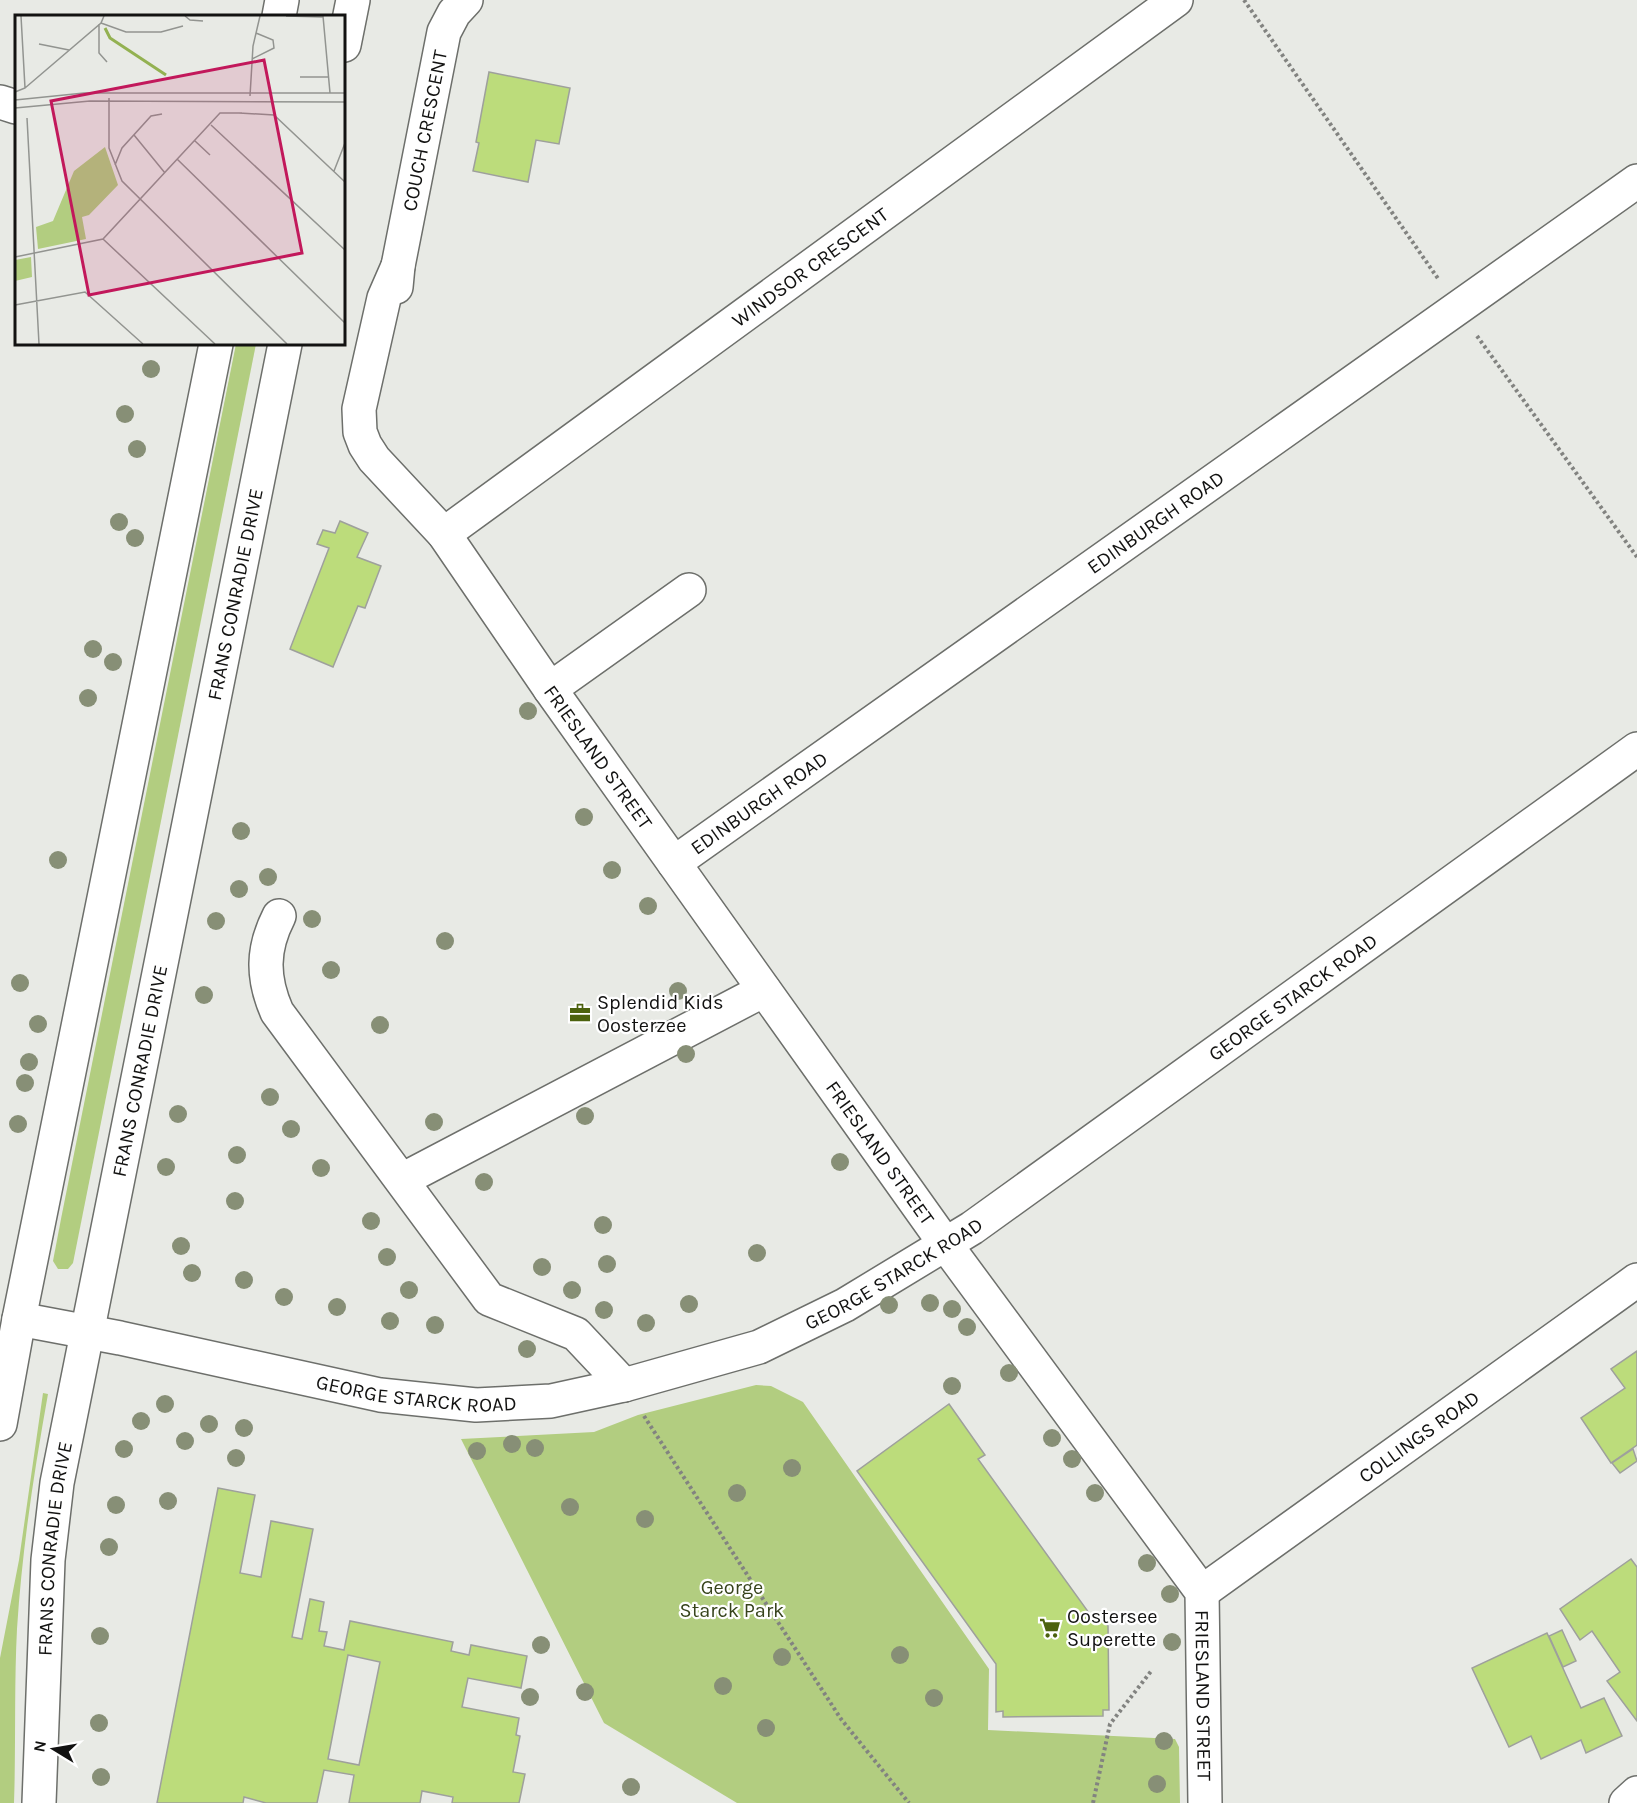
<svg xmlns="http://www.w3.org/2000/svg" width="1637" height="1803" font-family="Karla,sans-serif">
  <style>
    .green { fill: #b2cd80 }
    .building { fill: #bcdc7b; stroke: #9ea09c; stroke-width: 1.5; fill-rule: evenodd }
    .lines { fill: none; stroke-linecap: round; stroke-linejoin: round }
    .minor-casing { stroke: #6d6f6b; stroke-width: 36 }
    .major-casing { stroke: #6d6f6b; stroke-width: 36 }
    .path { stroke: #828380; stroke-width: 4; stroke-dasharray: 3 3; stroke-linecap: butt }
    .minor { stroke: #fff; stroke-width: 33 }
    .major { stroke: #fff; stroke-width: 33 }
    .tree { fill: #878f76 }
    .labels { text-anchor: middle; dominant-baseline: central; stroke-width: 4.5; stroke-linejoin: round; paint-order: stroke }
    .street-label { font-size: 20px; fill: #121211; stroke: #fff }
    .poi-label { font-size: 20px; fill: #121211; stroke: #fff; text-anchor: start }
    .park-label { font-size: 20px; fill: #37441c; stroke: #fff }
    .inset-river { fill: none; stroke: #93b151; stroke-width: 3 }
    .inset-road { fill: none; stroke: #929490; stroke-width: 1.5 }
    .view { fill: #c2185b; fill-opacity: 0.15; stroke: #c2185b; stroke-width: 3 }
    .inset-edge { fill: none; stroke: #121211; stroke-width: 3 }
  </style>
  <rect width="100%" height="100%" fill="#e8eae5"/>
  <g class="green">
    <polygon points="236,344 256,344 73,1263 68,1269 58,1269 53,1261 61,1219"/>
    <polygon points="756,1385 771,1386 803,1402 989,1669 988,1730 1175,1739 1179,1747 1180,1803 737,1803 604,1723 461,1439 594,1432 638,1415"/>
    <path d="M43,1393L48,1394C34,1472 22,1550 17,1629C14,1687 16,1745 14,1803H0V1658L19,1560Z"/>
  </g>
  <g class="building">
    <polygon points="489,72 570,88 559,144 536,140 528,182 473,171 479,143 476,142"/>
    <polygon points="340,521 368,533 357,557 381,566 365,608 358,606 333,667 290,649 329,548 317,544 323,530 335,533"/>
    <polygon points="1637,1351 1637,1445 1611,1463 1581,1418 1625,1388 1611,1369"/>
    <polygon points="949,1404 985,1455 978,1459 1094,1620 1100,1615 1108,1626 1109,1710 1103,1710 1103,1716 1003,1717 1003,1711 996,1712 996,1664 857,1471"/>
    <polygon points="1633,1449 1637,1461 1620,1473 1612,1463"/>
    <path d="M218,1488L255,1495L240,1573L261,1577L271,1521L313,1529L292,1637L302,1639L310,1599L324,1602L319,1631L327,1632L324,1646L344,1650L350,1621L453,1642L451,1651L469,1655L471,1645L527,1656L521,1688L468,1678L462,1707L519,1718L516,1735L520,1736L513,1772L525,1774L519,1803H452L453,1797L422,1791L420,1803H349L354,1775L324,1770L317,1803H266L244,1797L243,1803H157ZM348,1655L380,1662L359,1765L328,1759Z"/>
    <polygon points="1631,1559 1637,1567 1637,1721 1607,1681 1620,1672 1592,1631 1580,1640 1560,1609"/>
    <polygon points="1562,1630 1576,1661 1563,1667 1549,1636"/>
    <polygon points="1547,1633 1581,1708 1604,1698 1622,1736 1586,1753 1581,1740 1541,1759 1531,1736 1509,1747 1472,1668"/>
  </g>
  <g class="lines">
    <defs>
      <g id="minor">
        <polyline points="0,102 16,107"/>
        <path id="s1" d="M398,266L384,298L359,409L360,432L365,445L374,459L444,534L550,689L946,1245L1202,1592L1205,1803"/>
        <path id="s2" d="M396,287L398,266L444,32L454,13L466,0"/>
        <path id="s3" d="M444,534L1176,0"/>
        <polyline points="550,689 689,590"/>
        <path id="s4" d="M674,863L1637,181"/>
        <path d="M279,916C262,949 262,978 277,1012L489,1299L576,1334L624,1385"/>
        <polyline points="402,1180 764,990"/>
        <path id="s5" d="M19,1319L120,1338L380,1395L476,1405L551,1401L624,1385L759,1347L845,1305L972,1228L1637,749"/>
        <path id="s6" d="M1202,1592L1637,1280"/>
        <polyline points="1626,1803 1637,1793"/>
      </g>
      <g id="major">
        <polyline points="279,16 282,0"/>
        <polyline points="344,45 353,0"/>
        <polyline points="0,1424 19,1319 216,344"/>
        <path id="s7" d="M39,1803L48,1560L57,1483L285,344"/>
      </g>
    </defs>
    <use href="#minor" class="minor-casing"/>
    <use href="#major" class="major-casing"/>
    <g class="path">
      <polyline points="1244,0 1439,280"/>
      <polyline points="1477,336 1637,557"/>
      <polyline points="644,1416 841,1719 909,1803"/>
      <polyline points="1093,1803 1110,1724 1152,1670"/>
    </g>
    <use href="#minor" class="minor"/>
    <use href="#major" class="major"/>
  </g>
  <g class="tree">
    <circle cx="151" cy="369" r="9"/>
    <circle cx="125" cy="414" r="9"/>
    <circle cx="137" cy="449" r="9"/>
    <circle cx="119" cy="522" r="9"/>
    <circle cx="135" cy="538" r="9"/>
    <circle cx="93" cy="649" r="9"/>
    <circle cx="113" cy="662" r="9"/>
    <circle cx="88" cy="698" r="9"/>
    <circle cx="528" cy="711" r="9"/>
    <circle cx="584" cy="817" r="9"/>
    <circle cx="241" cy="831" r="9"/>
    <circle cx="58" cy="860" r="9"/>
    <circle cx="612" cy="870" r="9"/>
    <circle cx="268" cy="877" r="9"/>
    <circle cx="239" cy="889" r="9"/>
    <circle cx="648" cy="906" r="9"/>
    <circle cx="312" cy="919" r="9"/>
    <circle cx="216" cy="921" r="9"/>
    <circle cx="445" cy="941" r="9"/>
    <circle cx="331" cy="970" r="9"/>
    <circle cx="20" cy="983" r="9"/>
    <circle cx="678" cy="991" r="9"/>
    <circle cx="204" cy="995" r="9"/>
    <circle cx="38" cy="1024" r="9"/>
    <circle cx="380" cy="1025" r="9"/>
    <circle cx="686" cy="1054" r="9"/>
    <circle cx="29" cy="1062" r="9"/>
    <circle cx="25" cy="1083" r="9"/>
    <circle cx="270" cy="1097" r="9"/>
    <circle cx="178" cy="1114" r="9"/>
    <circle cx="585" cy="1116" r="9"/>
    <circle cx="434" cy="1122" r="9"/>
    <circle cx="18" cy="1124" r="9"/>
    <circle cx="291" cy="1129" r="9"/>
    <circle cx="237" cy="1155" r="9"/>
    <circle cx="840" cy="1162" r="9"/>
    <circle cx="166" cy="1167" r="9"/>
    <circle cx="321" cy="1168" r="9"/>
    <circle cx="484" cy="1182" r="9"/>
    <circle cx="235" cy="1201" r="9"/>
    <circle cx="371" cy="1221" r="9"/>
    <circle cx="603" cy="1225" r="9"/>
    <circle cx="181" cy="1246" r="9"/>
    <circle cx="757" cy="1253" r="9"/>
    <circle cx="387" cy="1257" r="9"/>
    <circle cx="607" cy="1264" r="9"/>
    <circle cx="542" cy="1267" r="9"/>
    <circle cx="192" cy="1273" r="9"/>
    <circle cx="244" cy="1280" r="9"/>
    <circle cx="409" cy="1290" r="9"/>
    <circle cx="572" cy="1290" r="9"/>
    <circle cx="284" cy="1297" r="9"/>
    <circle cx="930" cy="1303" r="9"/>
    <circle cx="689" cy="1304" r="9"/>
    <circle cx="889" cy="1305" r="9"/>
    <circle cx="337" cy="1307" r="9"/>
    <circle cx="952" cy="1309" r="9"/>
    <circle cx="604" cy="1310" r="9"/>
    <circle cx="390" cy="1321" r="9"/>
    <circle cx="646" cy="1323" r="9"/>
    <circle cx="435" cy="1325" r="9"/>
    <circle cx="967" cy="1327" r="9"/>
    <circle cx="527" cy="1349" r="9"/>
    <circle cx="1009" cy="1373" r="9"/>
    <circle cx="952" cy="1386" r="9"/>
    <circle cx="165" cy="1404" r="9"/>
    <circle cx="141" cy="1421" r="9"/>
    <circle cx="209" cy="1424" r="9"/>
    <circle cx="244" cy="1428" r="9"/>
    <circle cx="1052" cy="1438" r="9"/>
    <circle cx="185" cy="1441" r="9"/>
    <circle cx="512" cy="1444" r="9"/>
    <circle cx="535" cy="1448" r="9"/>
    <circle cx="124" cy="1449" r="9"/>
    <circle cx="477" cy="1451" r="9"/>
    <circle cx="236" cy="1458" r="9"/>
    <circle cx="1072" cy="1459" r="9"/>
    <circle cx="792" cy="1468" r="9"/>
    <circle cx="737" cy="1493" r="9"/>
    <circle cx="1095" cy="1493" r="9"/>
    <circle cx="168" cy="1501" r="9"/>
    <circle cx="116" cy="1505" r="9"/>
    <circle cx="570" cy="1507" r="9"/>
    <circle cx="645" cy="1519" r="9"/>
    <circle cx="109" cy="1547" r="9"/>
    <circle cx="1147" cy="1563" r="9"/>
    <circle cx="1170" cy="1594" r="9"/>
    <circle cx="100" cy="1636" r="9"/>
    <circle cx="1172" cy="1642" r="9"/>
    <circle cx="541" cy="1645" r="9"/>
    <circle cx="900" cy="1655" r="9"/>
    <circle cx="782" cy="1657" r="9"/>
    <circle cx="723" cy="1686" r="9"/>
    <circle cx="585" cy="1692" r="9"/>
    <circle cx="530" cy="1697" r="9"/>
    <circle cx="934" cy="1698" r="9"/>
    <circle cx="99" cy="1723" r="9"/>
    <circle cx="766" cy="1728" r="9"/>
    <circle cx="1164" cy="1741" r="9"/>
    <circle cx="101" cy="1777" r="9"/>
    <circle cx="1157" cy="1784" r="9"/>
    <circle cx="631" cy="1787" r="9"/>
  </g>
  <defs>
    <symbol id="office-bare" viewBox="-9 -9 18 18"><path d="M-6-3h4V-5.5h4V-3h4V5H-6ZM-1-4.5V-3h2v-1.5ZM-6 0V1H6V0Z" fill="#4c620e" stroke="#fff" stroke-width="2.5" paint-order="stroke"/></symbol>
    <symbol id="supermarket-bare" viewBox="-9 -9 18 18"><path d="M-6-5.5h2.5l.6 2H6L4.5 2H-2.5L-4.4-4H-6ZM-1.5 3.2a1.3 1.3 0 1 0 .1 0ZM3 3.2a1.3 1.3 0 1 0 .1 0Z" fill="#4c620e" stroke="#fff" stroke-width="2.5" paint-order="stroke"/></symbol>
  </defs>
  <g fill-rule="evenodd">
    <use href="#office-bare" x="565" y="998" width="30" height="30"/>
    <use href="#supermarket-bare" x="1035" y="1613" width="30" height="30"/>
  </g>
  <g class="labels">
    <g class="street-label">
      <text stroke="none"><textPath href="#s2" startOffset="159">COUCH CRESCENT</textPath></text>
      <text stroke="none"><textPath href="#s3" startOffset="453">WINDSOR CRESCENT</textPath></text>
      <text stroke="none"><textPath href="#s4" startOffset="590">EDINBURGH ROAD</textPath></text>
      <text stroke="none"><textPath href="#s7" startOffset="1227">FRANS CONRADIE DRIVE</textPath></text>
      <text stroke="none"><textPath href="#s1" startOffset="576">FRIESLAND STREET</textPath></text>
      <text stroke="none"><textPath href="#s4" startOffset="104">EDINBURGH ROAD</textPath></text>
      <text stroke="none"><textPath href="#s5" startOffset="1395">GEORGE STARCK ROAD</textPath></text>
      <text stroke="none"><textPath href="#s7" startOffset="741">FRANS CONRADIE DRIVE</textPath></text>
      <text stroke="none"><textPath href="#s1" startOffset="1062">FRIESLAND STREET</textPath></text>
      <text stroke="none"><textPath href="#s5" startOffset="909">GEORGE STARCK ROAD</textPath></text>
      <text stroke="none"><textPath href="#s5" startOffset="405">GEORGE STARCK ROAD</textPath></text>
      <text stroke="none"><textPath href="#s6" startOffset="267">COLLINGS ROAD</textPath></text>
      <text stroke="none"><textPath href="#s7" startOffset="255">FRANS CONRADIE DRIVE</textPath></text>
      <text stroke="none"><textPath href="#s1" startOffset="1710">FRIESLAND STREET</textPath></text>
    </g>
    <g class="poi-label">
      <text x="597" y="1002">Splendid Kids<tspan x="597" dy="23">Oosterzee</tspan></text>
      <text x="1067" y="1616">Oostersee<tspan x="1067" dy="23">Superette</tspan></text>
    </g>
    <g class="park-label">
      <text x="732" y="1587">George<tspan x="732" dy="23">Starck Park</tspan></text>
    </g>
  </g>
  <g transform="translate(15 15)">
    <rect width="330" height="330" fill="#e8eae5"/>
    <path d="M90,132L103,170L74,200L67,202L71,224L23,234L21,212L38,206L59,156ZM16,242L17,262L0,266V245Z" fill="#b2cd80"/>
    <path class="inset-river" d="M90,13L95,23L151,60"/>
    <path class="inset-road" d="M170,1L175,5L188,6M271,1L308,2M308,1L315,78M86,8L111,17H146L168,11M84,9V38L92,47M24,29L54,35M237,44L259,33L258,25L241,18M285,62H314M10,73L86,8L89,1M0,77L10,73L6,1M235,81L238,31L245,1M94,83V133L107,166L272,329M0,85L69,78H330M0,93L75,86L330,87M224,98L259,100L330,167M12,103L24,329M196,110L330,235M119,120L150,158M180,126L195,140M162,144L330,308M100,150L107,133L136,101L147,99M319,156L330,128M88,224L200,329M0,242L88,224L205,98H227M0,290L70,277L128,329"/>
    <path class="view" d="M249,45L287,238L74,280L36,86Z"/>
    <rect width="330" height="330" class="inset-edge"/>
  </g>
  <g transform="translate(54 1749) rotate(281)" stroke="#ffffff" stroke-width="4.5" paint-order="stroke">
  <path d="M0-4.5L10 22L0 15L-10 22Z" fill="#121211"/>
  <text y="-9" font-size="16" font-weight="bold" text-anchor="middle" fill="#121211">N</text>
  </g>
</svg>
